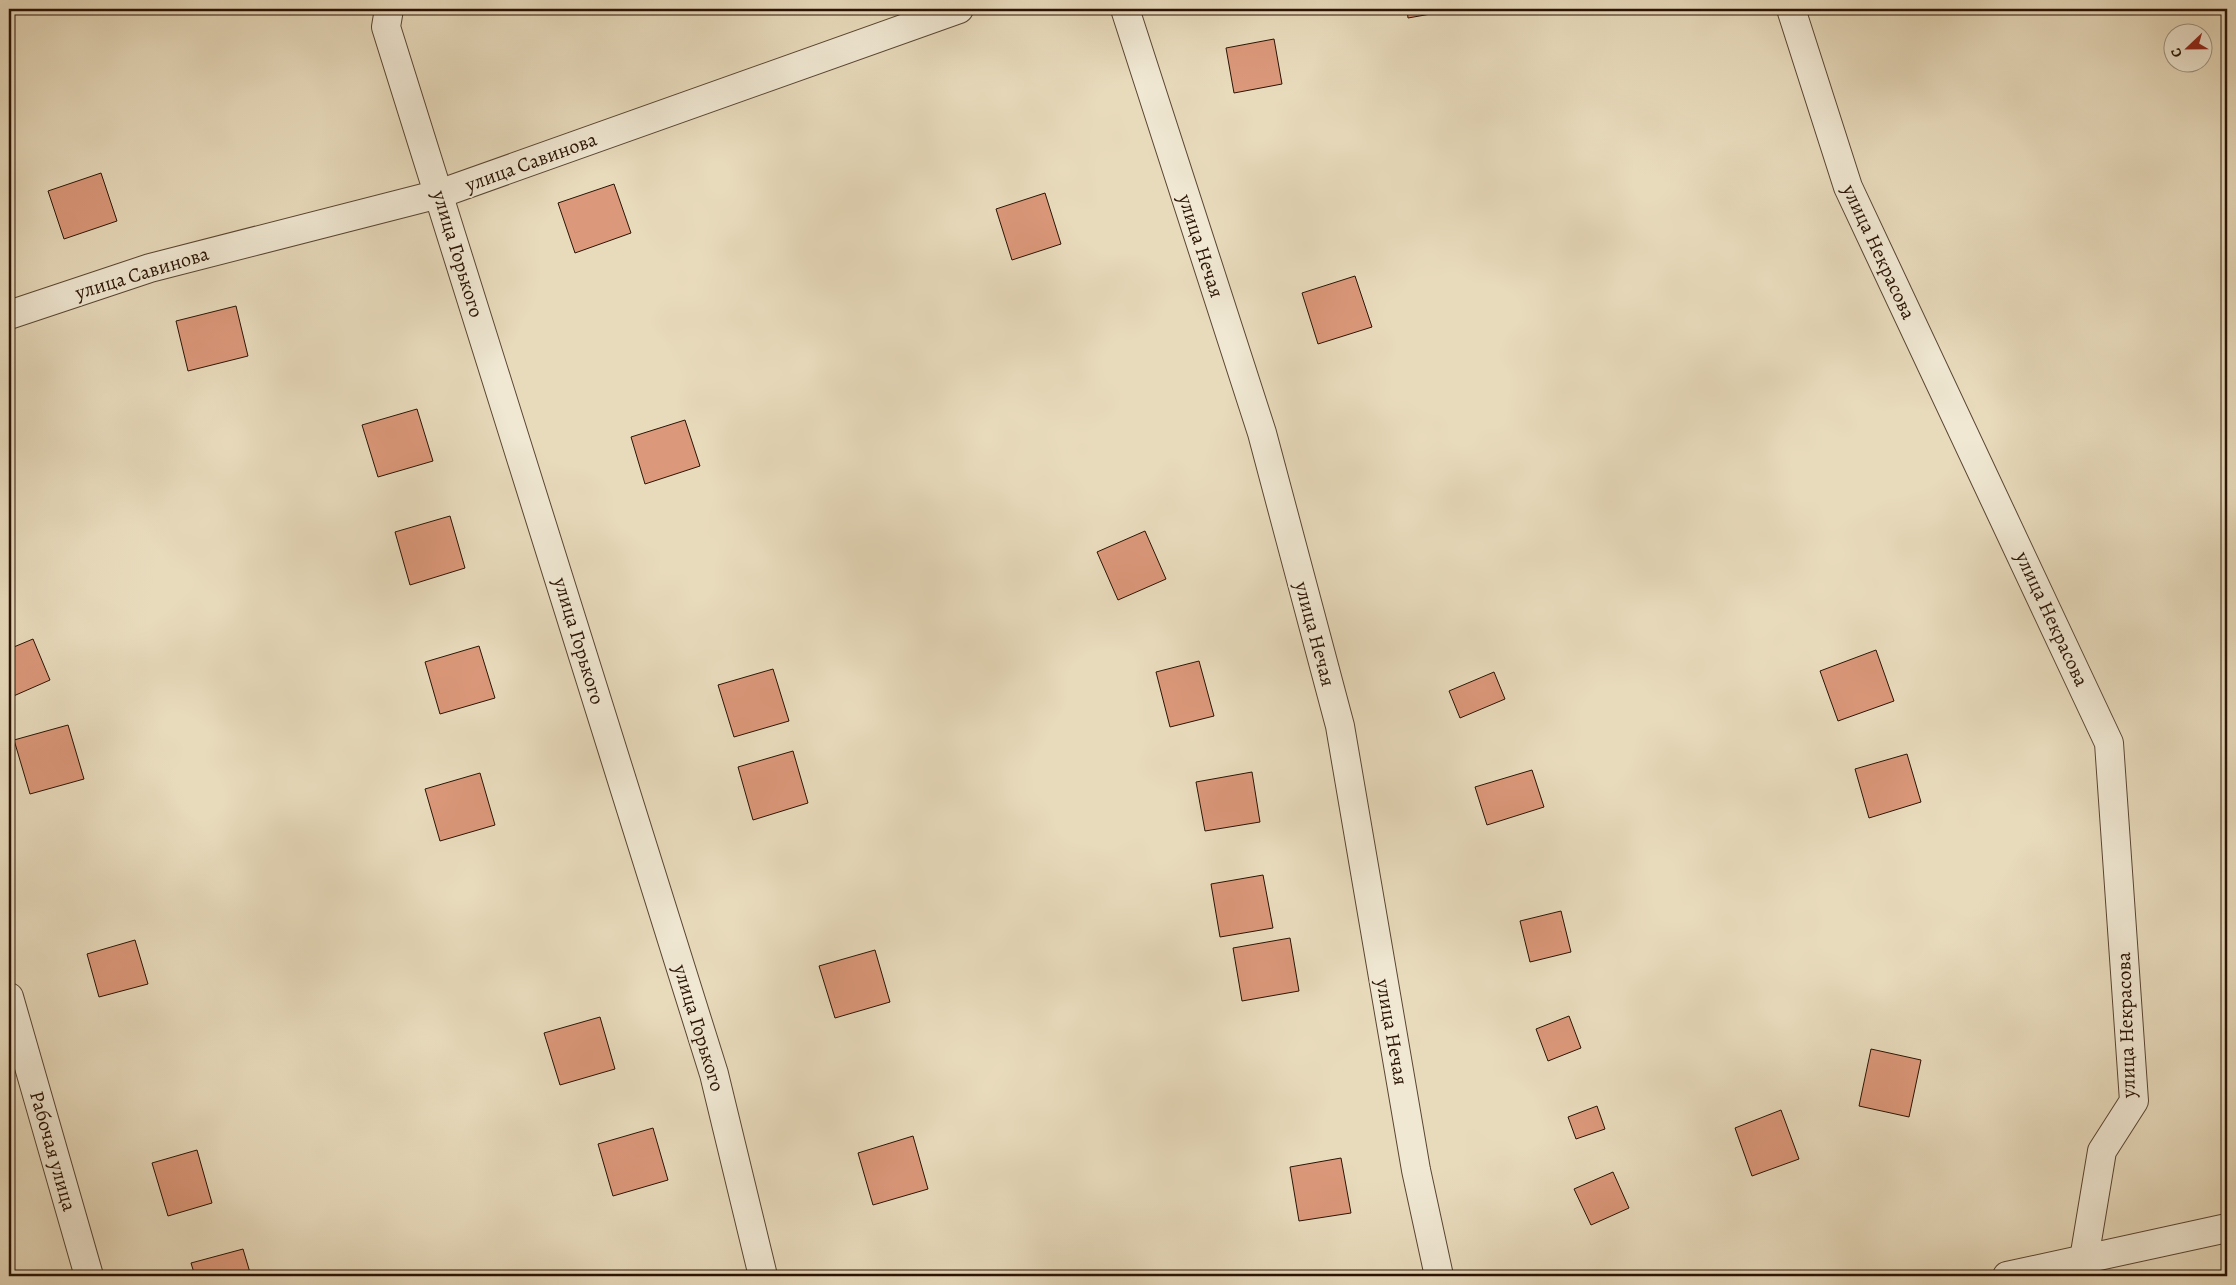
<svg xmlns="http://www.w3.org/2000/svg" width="2236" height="1285" font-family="Alegreya,serif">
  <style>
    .building { fill: #db987a; stroke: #2a1304 }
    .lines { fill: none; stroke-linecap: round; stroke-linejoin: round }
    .minor-casing { stroke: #5a4532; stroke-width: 30 }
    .tertiary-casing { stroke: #5a4532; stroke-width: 30 }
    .minor { stroke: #f0e8d3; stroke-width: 28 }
    .tertiary { stroke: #f0e8d3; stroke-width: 28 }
    .labels { text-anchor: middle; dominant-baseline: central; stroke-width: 4; stroke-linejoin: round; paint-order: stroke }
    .street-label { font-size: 20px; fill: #2a1304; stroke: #f0e8d3 }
  </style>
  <rect width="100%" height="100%" fill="#e8dbbc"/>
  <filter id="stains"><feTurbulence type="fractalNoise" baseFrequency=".004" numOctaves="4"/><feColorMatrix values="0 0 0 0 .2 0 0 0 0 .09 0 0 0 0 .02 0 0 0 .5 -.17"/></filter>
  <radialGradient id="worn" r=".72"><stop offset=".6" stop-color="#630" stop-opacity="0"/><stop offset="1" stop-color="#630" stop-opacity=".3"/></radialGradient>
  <g class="building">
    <polygon points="1407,9 1459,9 1408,18"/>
    <polygon points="1274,39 1282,84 1234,93 1226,48"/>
    <polygon points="101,173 117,221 64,239 48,191"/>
    <polygon points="614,184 631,233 575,253 558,203"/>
    <polygon points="1045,193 1061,244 1012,260 996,209"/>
    <polygon points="1355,276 1372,327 1318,344 1302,293"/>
    <polygon points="236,306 248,356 188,371 176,321"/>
    <polygon points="417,409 433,461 378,477 362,425"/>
    <polygon points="685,420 700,466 645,484 631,437"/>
    <polygon points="450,516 465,568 410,585 395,532"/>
    <polygon points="1145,531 1166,579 1118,600 1097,552"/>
    <polygon points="33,639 50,680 9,698 9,649"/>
    <polygon points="479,646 495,698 440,714 425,662"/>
    <polygon points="1876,650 1894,701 1838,721 1820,671"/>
    <polygon points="1199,661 1214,716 1170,727 1156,672"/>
    <polygon points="773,669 789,721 734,737 718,685"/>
    <polygon points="1494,672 1505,699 1460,718 1449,691"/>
    <polygon points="68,725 84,779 30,794 14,740"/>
    <polygon points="793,751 808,803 753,820 738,767"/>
    <polygon points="1907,754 1921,802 1869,818 1855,769"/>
    <polygon points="1532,770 1544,807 1487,825 1475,787"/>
    <polygon points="1252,772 1260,822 1205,831 1196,782"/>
    <polygon points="480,773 495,825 440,841 425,789"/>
    <polygon points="1263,875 1273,928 1220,937 1211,884"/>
    <polygon points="1561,911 1571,952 1530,962 1520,921"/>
    <polygon points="1290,938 1299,991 1242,1001 1233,948"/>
    <polygon points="135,940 148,984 99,997 87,954"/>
    <polygon points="875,950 890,1002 835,1018 819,966"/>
    <polygon points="1569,1016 1581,1048 1548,1061 1536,1029"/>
    <polygon points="600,1017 615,1069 560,1085 544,1033"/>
    <polygon points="1871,1049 1921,1060 1909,1117 1859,1106"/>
    <polygon points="1597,1106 1605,1129 1576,1139 1568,1117"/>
    <polygon points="1781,1110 1799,1159 1752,1176 1735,1128"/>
    <polygon points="653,1128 668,1180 613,1196 598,1144"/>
    <polygon points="913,1136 928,1189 873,1205 858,1153"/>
    <polygon points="197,1150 212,1203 168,1216 152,1163"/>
    <polygon points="1341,1158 1351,1213 1299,1221 1290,1167"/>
    <polygon points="1613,1172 1629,1208 1591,1225 1574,1189"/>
    <polygon points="243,1249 251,1276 195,1276 191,1263"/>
  </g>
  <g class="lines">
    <defs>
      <g id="minor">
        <polyline points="389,9 386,27 714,1074 763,1276"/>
        <polyline points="1125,9 1262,433 1340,726 1416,1170 1439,1276"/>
        <polyline points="1791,9 1848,187 2109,743 2134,1101 2102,1151 2084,1259"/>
        <polyline points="9,315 150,268 439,194 959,9"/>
        <polyline points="9,997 89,1276"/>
      </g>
      <polyline id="tertiary" points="2007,1276 2227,1228"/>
    </defs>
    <use href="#minor" class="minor-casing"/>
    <use href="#tertiary" class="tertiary-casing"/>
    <use href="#minor" class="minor"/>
    <use href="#tertiary" class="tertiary"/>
  </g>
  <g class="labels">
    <g class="street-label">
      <text transform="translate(531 162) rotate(-20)">улица Савинова</text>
      <text transform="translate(1201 246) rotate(72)">улица Нечая</text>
      <text transform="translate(1879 252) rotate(65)">улица Некрасова</text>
      <text transform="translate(458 254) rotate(73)">улица Горького</text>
      <text transform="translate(142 273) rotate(-17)">улица Савинова</text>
      <text transform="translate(2052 619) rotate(65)">улица Некрасова</text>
      <text transform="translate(1315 634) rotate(75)">улица Нечая</text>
      <text transform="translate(579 641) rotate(73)">улица Горького</text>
      <text transform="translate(2126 1025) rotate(-92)">улица Некрасова</text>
      <text transform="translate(699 1028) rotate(73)">улица Горького</text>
      <text transform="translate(1392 1032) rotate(80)">улица Нечая</text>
      <text transform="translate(53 1151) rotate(74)">Рабочая улица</text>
    </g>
  </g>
  <rect width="2236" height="1285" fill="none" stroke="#e8dbbc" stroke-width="30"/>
  <rect x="10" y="10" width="2216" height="1265" fill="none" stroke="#2a1304" stroke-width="2.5"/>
  <rect x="15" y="15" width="2206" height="1255" fill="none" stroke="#2a1304"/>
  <g transform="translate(2188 48) rotate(248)"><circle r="24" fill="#f0e8d3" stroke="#a19380"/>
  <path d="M0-4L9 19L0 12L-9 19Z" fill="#8f2418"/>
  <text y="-8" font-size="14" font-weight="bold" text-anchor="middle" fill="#2a1304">С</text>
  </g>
  <rect width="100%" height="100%" filter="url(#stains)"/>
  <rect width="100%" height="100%" fill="url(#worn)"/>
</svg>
